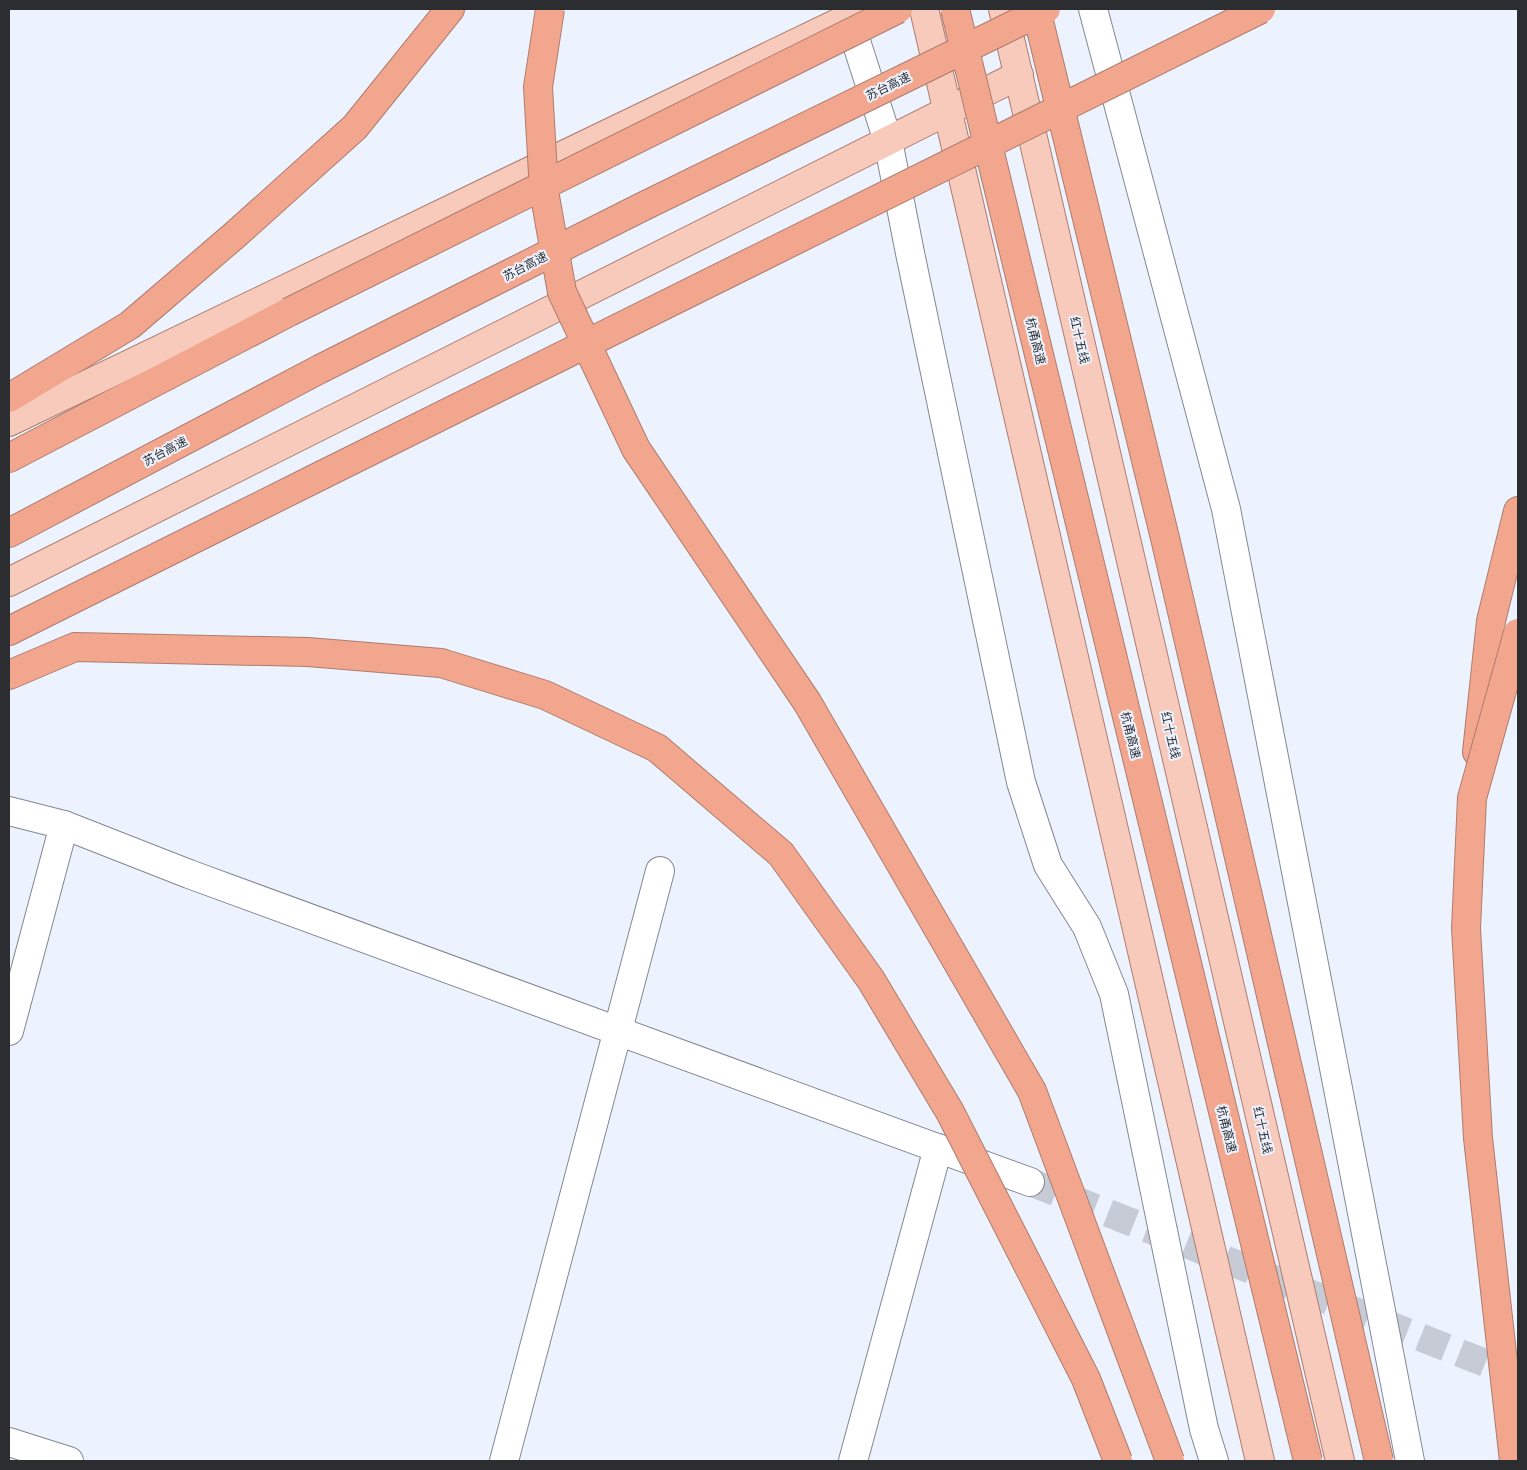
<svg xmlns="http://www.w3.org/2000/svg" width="1527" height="1470" font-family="Poppins,'Noto Sans SC',sans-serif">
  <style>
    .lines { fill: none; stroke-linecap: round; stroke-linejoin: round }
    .street-tunnel { stroke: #c6cbd5; stroke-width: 28; stroke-dasharray: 28 14; stroke-linecap: butt }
    .street-casing { stroke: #838792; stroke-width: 30 }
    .primary-casing { stroke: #ad7c6d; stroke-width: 30 }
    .highway-casing { stroke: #ad7c6d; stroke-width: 30 }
    .street { stroke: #fff; stroke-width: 28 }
    .primary { stroke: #f8cabb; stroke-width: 28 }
    .highway { stroke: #f3a68e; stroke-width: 28 }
    .highway-bridge-casing { stroke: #ad7c6d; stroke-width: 30; stroke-linecap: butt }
    .highway-bridge { stroke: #f3a68e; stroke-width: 28 }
    .labels { text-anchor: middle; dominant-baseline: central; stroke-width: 4; stroke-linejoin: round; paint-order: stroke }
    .street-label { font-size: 12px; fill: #2b2d31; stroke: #edf3fe }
  </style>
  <rect width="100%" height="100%" fill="#edf3fe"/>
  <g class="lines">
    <polyline class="street-tunnel" points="1030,1182 1518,1376"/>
    <defs>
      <g id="street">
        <polyline points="1093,9 1226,509 1410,1461"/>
        <polyline points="846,10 888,141 910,253 1021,782 1048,865 1087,927 1114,994 1204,1429 1214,1461"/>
        <polyline points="9,811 64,825 189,874 1030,1182"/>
        <polyline points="9,1031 64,825"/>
        <polyline points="9,1442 69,1461"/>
        <polyline points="504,1461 660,871"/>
        <polyline points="853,1461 938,1148"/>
      </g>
      <g id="primary">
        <polyline points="924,9 1260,1461"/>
        <polyline points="1003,9 1340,1461"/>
        <polyline points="9,422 848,18 872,9"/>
        <polyline points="9,582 1019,75"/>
      </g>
      <g id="highway">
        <polyline points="9,398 130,325 236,234 355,127 450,9"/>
        <polyline points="9,458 289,312"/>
        <polyline points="9,533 320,369"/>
        <polyline points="9,631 322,475"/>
        <polyline points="9,675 75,647 308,652 441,663"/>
        <polyline points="1477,752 1491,621 1518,511"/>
      </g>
    </defs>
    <use href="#street" class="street-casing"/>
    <use href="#primary" class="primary-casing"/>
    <use href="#highway" class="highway-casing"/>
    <use href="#street" class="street"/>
    <use href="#primary" class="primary"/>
    <use href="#highway" class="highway"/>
    <defs>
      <g id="highway-bridge">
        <polyline points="550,9 538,87 544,191 562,292 636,449 807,702 1032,1091 1170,1461"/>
        <polyline points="955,9 1308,1461"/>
        <polyline points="1036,9 1165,538 1379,1461"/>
        <polyline points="289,312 898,9"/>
        <polyline points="320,369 642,207 1046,9"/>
        <polyline points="322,475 1261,9"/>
        <polyline points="441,663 545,695 657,748 781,854 871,980 950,1112 1086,1379 1118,1461"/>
        <polyline points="1514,1461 1478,1138 1466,928 1472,798 1518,633"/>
      </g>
    </defs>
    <use href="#highway-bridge" class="highway-bridge-casing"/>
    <use href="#highway-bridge" class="highway-bridge"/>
  </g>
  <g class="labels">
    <g class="street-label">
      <text transform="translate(888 86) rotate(-26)">苏台高速</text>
      <text transform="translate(525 266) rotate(-27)">苏台高速</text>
      <text transform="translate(1080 340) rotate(77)">红十五线</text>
      <text transform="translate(1036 341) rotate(76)">杭甬高速</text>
      <text transform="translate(165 451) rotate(-28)">苏台高速</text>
      <text transform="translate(1131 735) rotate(76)">杭甬高速</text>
      <text transform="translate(1171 735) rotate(77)">红十五线</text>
      <text transform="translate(1227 1129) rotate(76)">杭甬高速</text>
      <text transform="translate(1263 1130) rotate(77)">红十五线</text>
    </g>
  </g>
  <rect width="1527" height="1470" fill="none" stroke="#2b2d31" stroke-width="20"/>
</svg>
